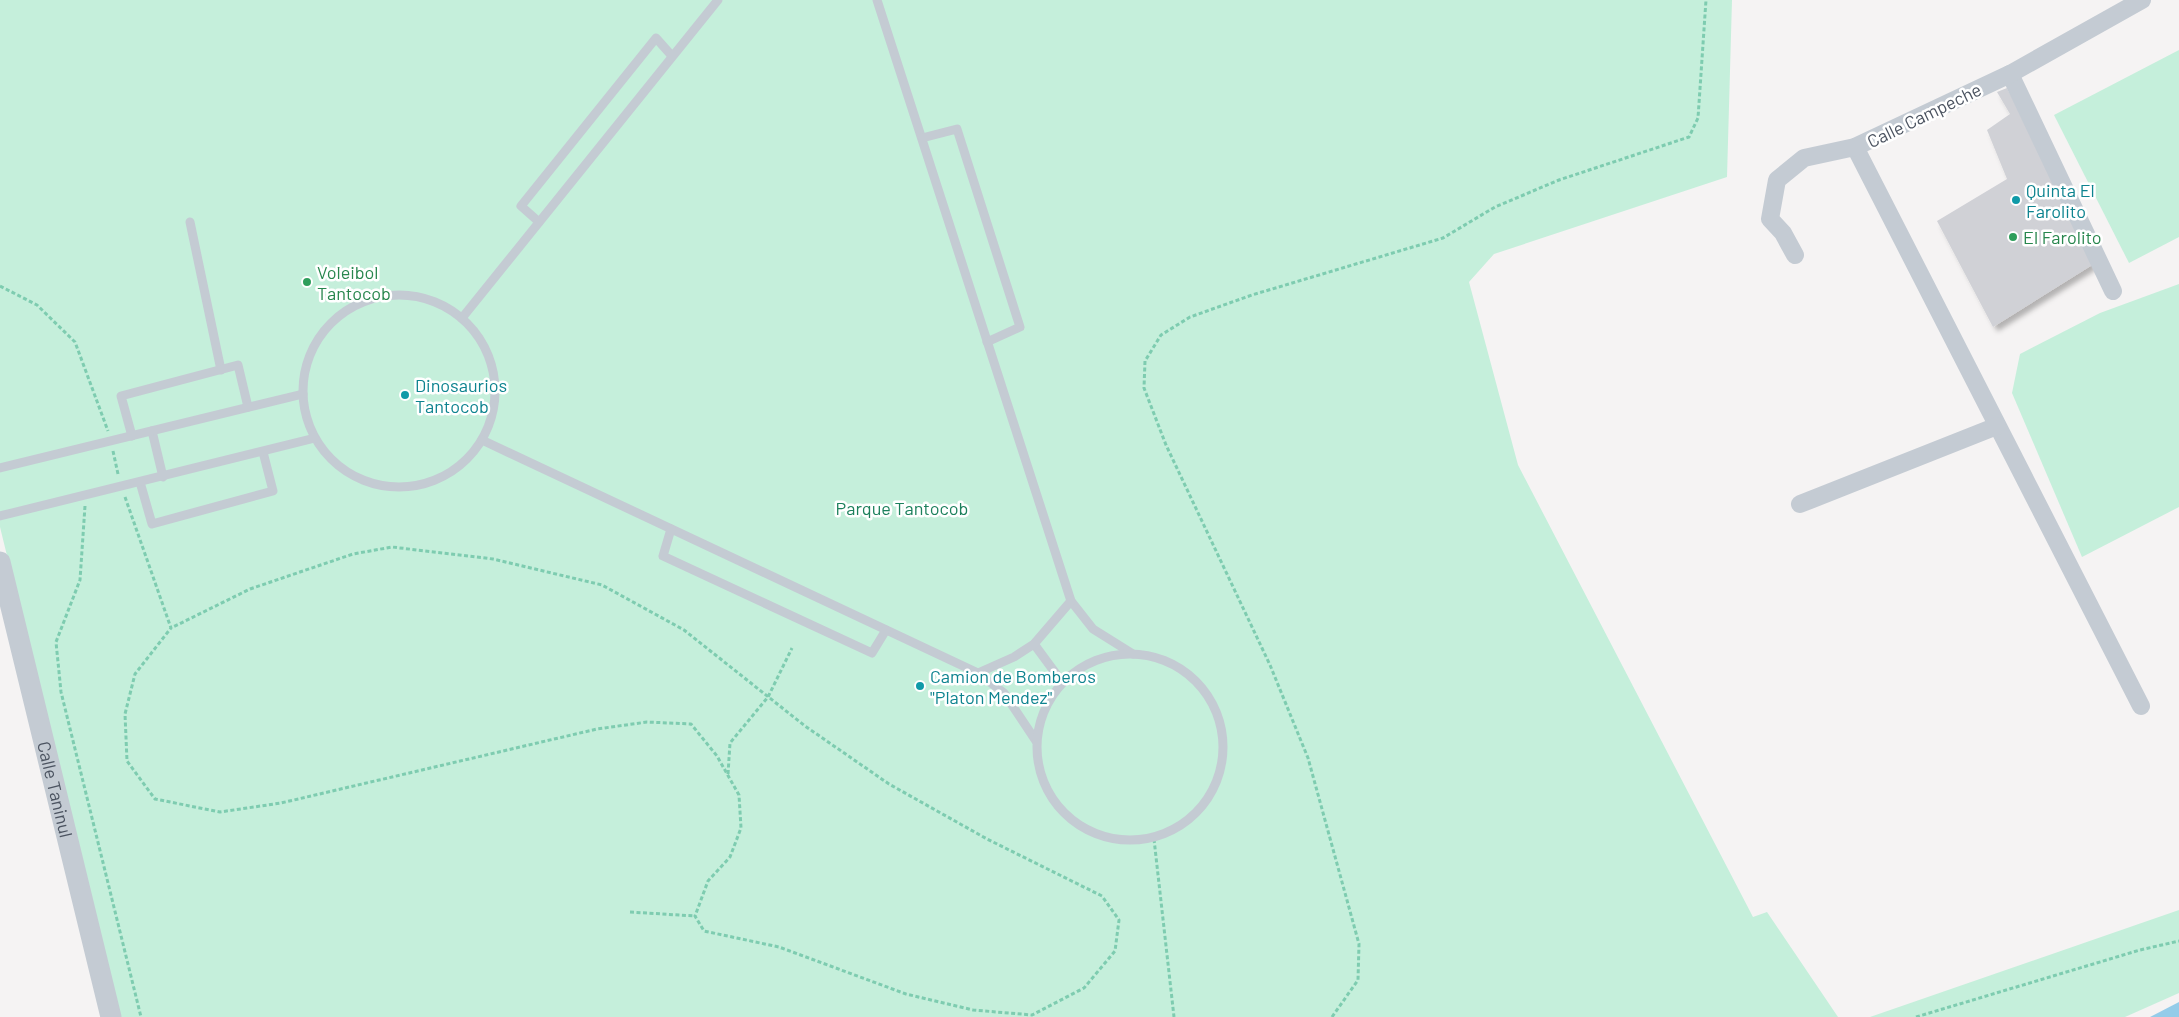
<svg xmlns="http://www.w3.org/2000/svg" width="2179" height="1017" font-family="Barlow,sans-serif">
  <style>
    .green { fill: #c5efdb }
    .water { fill: #94cce9 }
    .building { fill: #d0d1d6; filter: url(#shadow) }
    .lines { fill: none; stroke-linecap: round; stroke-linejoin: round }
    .path { stroke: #7eccb0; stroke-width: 3; stroke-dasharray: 4 2.5; stroke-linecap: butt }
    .service { stroke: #c4cbd3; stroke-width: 9 }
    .minor { stroke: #c4cbd3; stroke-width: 18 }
    .tertiary { stroke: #c4cbd3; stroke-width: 21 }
    .culture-dot { fill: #0f9aa8; stroke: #fff; stroke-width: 2 }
    .leisure-dot { fill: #2e9e5b; stroke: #fff; stroke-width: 2 }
    .labels { text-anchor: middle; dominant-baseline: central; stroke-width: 5; stroke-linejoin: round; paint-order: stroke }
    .street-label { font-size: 18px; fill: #4b5360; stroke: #fff }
    .culture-label { font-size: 18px; fill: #0d838f; stroke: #fff; text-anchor: start }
    .leisure-label { font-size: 18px; fill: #27864d; stroke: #fff; text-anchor: start }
    .park-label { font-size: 18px; fill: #1c805c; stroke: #fff }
  </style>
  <defs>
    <filter id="shadow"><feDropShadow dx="4.5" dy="4.5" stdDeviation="2.5" flood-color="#0004"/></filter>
  </defs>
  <rect width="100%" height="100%" fill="#f5f3f3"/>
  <g class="green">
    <polygon points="0,0 1732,0 1727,177 1494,254 1469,282 1518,465 1753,917 1767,912 1838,1017 120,1017 0,527"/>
    <polygon points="2179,50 2179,237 2129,263 2054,115"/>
    <polygon points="2179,284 2179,507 2082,557 2012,393 2020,354 2100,313"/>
    <polygon points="2179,910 2179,993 2125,1017 1870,1017"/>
  </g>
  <polygon class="water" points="2179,1002 2179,1017 2150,1017"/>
  <polygon class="building" points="2007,88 2092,265 1993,327 1937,221 2007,179 1987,130 2010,114 1997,92"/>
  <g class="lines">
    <g class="path">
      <polyline points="0,286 37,305 75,342 108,431"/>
      <polyline points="113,451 118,474"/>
      <polyline points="125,497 171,628 135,674 125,714 127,761 155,799 220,812 281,803 597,729 647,722 691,724 717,756 739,795 741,828 730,857 708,881 695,916 704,931 779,947 906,994 973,1010 1032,1015 1084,988 1115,951 1119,920 1102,896 987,839 889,784 805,726 684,630 602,585 493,559 392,547 353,554 250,589 171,628"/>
      <polyline points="85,506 80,580 56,642 61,692 141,1017"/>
      <polyline points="728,774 730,743 768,697 792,648"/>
      <polyline points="1154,839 1174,1017"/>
      <polyline points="630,912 695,916"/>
      <polyline points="1332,1017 1358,980 1359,944 1308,758 1270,665 1166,445 1144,388 1145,361 1161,335 1190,317 1252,295 1443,238 1495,207 1559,180 1689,137 1698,118 1706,0"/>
      <polyline points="1916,1017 2140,950 2179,941"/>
    </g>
    <g class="service">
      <polyline points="877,0 1071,601 1093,629 1133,654"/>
      <polyline points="922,138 957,129 1020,327 987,342"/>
      <polyline points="190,222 221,370"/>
      <polyline points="539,222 521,206 656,38 672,56"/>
      <circle cx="399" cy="391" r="96"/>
      <polyline points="462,318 718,0"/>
      <polyline points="152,431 163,477"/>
      <polyline points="132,436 121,396 238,365 248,407"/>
      <polyline points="482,440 978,673 1004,693 1036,741"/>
      <polyline points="0,468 303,394"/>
      <polyline points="140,482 152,524 273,491 263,452"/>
      <polyline points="0,516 315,438"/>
      <polyline points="671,529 663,556 872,653 886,630"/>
      <polyline points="1034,644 1062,682"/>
      <circle cx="1130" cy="747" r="93"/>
      <polyline points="978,673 1014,657 1034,644 1071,601"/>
    </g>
    <g class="minor">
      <polyline points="2010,74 2113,291"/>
      <polyline points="1855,147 2141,706"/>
      <polyline points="1795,255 1783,233 1770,219 1777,180 1804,158 1855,147 2010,74 2142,0"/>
      <polyline points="1800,504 1997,426"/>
    </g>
    <path class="tertiary" id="s1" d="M0,562L111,1017"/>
  </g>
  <g class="culture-dot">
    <circle cx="2016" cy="200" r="5"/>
    <circle cx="405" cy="395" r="5"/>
    <circle cx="920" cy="686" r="5"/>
  </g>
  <g class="leisure-dot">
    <circle cx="2013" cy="237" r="5"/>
    <circle cx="307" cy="282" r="5"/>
  </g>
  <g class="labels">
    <g class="street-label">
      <text transform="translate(1924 115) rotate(-26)">Calle Campeche</text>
      <text stroke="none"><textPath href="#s1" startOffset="234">Calle Taninul</textPath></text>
    </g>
    <g class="culture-label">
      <text x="2026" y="190">Quinta El<tspan x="2026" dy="21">Farolito</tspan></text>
      <text x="415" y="385">Dinosaurios<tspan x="415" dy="21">Tantocob</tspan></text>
      <text x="930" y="676">Camion de Bomberos<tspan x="930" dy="21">"Platon Mendez"</tspan></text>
    </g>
    <g class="leisure-label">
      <text x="2023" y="237">El Farolito</text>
      <text x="317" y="272">Voleibol<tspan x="317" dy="21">Tantocob</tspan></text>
    </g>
    <g class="park-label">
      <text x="902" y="508">Parque Tantocob</text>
    </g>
  </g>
</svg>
